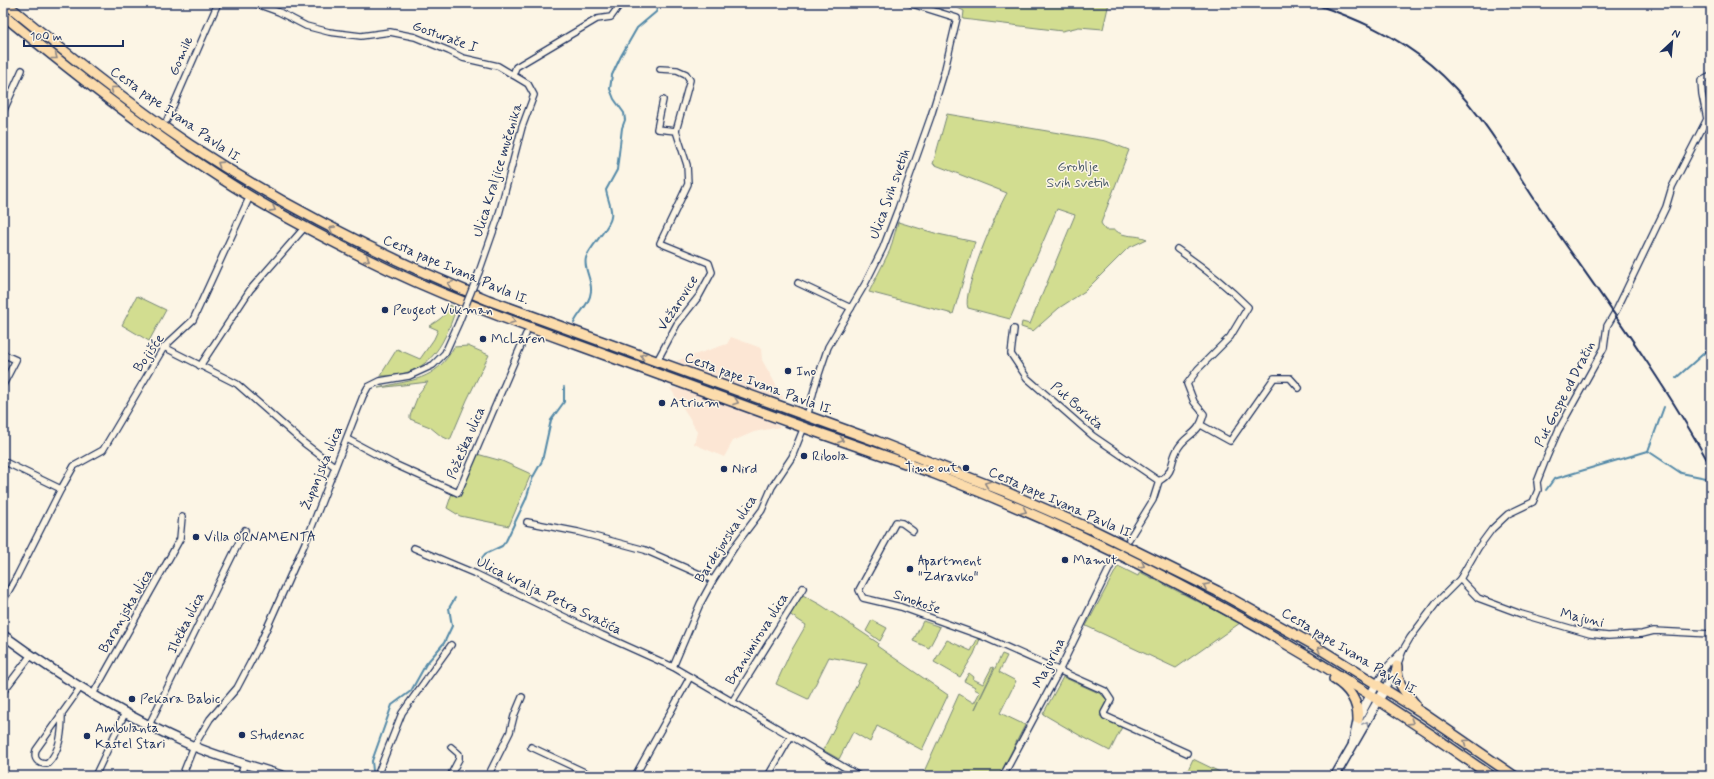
<svg xmlns="http://www.w3.org/2000/svg" width="1714" height="779" font-family="Mynerve,sans-serif">
  <style>
    .built { fill: #fce6d4 }
    .green { fill: #d2dd90; stroke: #768677 }
    .lines { fill: none; stroke-linecap: round; stroke-linejoin: round }
    .stream { stroke: #5389a8; stroke-width: 2 }
    .street-casing { stroke: #1b2f5e; stroke-width: 8 }
    .secondary-casing { stroke: #1b2f5e; stroke-width: 11 }
    .primary-casing { stroke: #1b2f5e; stroke-width: 12 }
    .street { stroke: #fcf5e5; stroke-width: 5.5 }
    .secondary { stroke: #fcf5e5; stroke-width: 8 }
    .primary { stroke: #fcdcac; stroke-width: 9 }
    .rail { stroke: #1b2f5e; stroke-width: 2 }
    .street-bridge-casing { stroke: #1b2f5e; stroke-width: 8; stroke-linecap: butt }
    .street-bridge { stroke: #fcf5e5; stroke-width: 5.5 }
    .oneway { stroke: #8c8685 }
    .oneway2 { stroke: #8c92a2 }
    .poi-dot { fill: #1b2f5e; stroke: #fcf5e5; stroke-width: 1.5 }
    .labels { text-anchor: middle; dominant-baseline: central; stroke-width: 3; stroke-linejoin: round; paint-order: stroke }
    .street-label { font-size: 14px; fill: #1b2f5e; stroke: #fcf5e5 }
    .park-label { font-size: 14px; fill: #495a6a; stroke: #fcf5e5 }
    .poi-label { font-size: 14px; fill: #1b2f5e; stroke: #fcf5e5; text-anchor: start }
  </style>
  <rect width="100%" height="100%" fill="#fcf5e5"/>
  <filter id="ink" filterUnits="userSpaceOnUse"><feTurbulence type="fractalNoise" baseFrequency=".025" numOctaves="2"/><feDisplacementMap in="SourceGraphic" scale="8" xChannelSelector="R" yChannelSelector="G"/><feConvolveMatrix kernelMatrix="1 2 1 2 8 2 1 2 1" color-interpolation-filters="sRGB"/></filter>
  <g filter="url(#ink)">
    <g class="built">
      <polygon points="731,337 761,348 762,360 784,399 766,397 695,371 676,361 727,344"/>
      <polygon points="670,388 687,389 764,416 780,427 754,432 733,441 724,457 694,444 697,432 689,417"/>
    </g>
    <g class="green">
      <polygon points="959,3 1109,3 1103,29 1079,27 1062,31 963,19 964,11 958,8"/>
      <path d="M947,114L1106,141L1129,150L1101,223L1105,230H1115C1124,238 1136,234 1147,239L1128,248L1085,291L1059,308L1033,331L1021,327L1022,322L1030,324L1075,215L1057,209L1010,319L968,308C961,293 997,210 1007,193L933,164Z"/>
      <polygon points="898,222 938,234 975,242 953,314 869,292 890,250"/>
      <polygon points="137,296 166,310 149,341 122,325"/>
      <path d="M450,305L456,309C443,348 428,377 380,376L397,349L420,359L434,339L438,330L429,326C439,320 446,316 450,305Z"/>
      <path d="M468,346L489,355L467,400L450,440L441,436L430,427L410,419V416L419,393L428,382L378,388C412,379 435,382 454,347Z"/>
      <polygon points="477,454 502,461 531,474 509,526 460,516 447,508 452,493 460,493"/>
      <polygon points="1118,566 1138,576 1140,572 1240,623 1176,668 1086,626"/>
      <polygon points="801,594 821,605 878,643 877,646 948,695 922,750 877,726 870,742 853,732 839,759 823,750 867,664 829,657 808,699 776,684 790,653 806,625 789,614"/>
      <polygon points="872,620 887,628 880,641 866,631"/>
      <polygon points="923,621 940,627 929,648 913,641"/>
      <polygon points="978,638 980,639 974,654 960,677 934,662 947,640 971,651"/>
      <polygon points="1002,654 1007,656 999,672 1016,681 1000,713 1025,725 999,776 922,776 959,694 974,703 980,692 974,689 975,687 964,681 969,673 974,677 973,679 983,684 992,667 994,668 975,709"/>
      <polygon points="1063,677 1101,694 1107,700 1100,716 1122,727 1110,751 1079,735 1043,714"/>
      <polygon points="1193,759 1228,776 1185,776"/>
    </g>
    <g class="lines">
      <g class="stream">
        <path d="M574,323C579,312 590,304 591,291C592,279 583,268 586,258C590,246 610,228 611,217C613,209 607,198 606,190L617,170L622,128L625,120L624,113L614,99L610,89L612,75L621,56L637,28L656,12L659,3"/>
        <polyline points="1676,378 1711,347"/>
        <polyline points="1648,451 1664,407"/>
        <polyline points="1546,490 1554,479 1648,451 1681,473 1711,479"/>
        <polyline points="477,564 485,554 502,546 506,541 526,499 533,477 542,461 551,420 564,402 564,387"/>
        <polyline points="371,776 373,771 372,761 392,705 411,691 426,664 444,643 452,626 449,608 455,598"/>
      </g>
      <defs>
        <g id="street">
          <polyline points="254,3 279,12 306,26 329,32 361,36 390,32 415,37 449,51 463,58 498,66 513,75"/>
          <polyline points="660,69 677,70 686,74 690,80 676,131"/>
          <polyline points="3,112 22,70"/>
          <polyline points="167,120 218,3"/>
          <polyline points="479,272 498,218 522,127 534,95 528,84 513,75 516,67 597,19 611,17 621,3"/>
          <polyline points="798,283 851,308"/>
          <polyline points="1014,329 1011,354 1027,378 1093,436 1159,481"/>
          <polyline points="164,347 237,384 304,443 334,466"/>
          <polyline points="3,354 16,360 3,385"/>
          <polyline points="657,361 677,324 699,296 712,272 709,263 660,243 688,184 687,165 676,131 657,129 663,100"/>
          <polyline points="200,366 250,290 305,227"/>
          <polyline points="807,417 815,386 828,347 865,284 883,248 898,209 931,116 944,73 957,18 909,3"/>
          <polyline points="1201,425 1230,441 1274,378 1290,378 1299,388"/>
          <polyline points="347,439 394,464 458,493 526,334"/>
          <polyline points="3,461 61,489"/>
          <polyline points="527,522 578,532 645,550 713,580"/>
          <polyline points="913,531 902,523 896,522 859,590 863,598 901,607 984,637 1105,691 1111,700 1104,713 1105,716 1187,753"/>
          <path d="M1129,539L1153,500L1159,481C1175,472 1170,462 1177,450C1186,433 1198,437 1204,414L1194,402L1187,384L1198,369L1230,337L1248,307C1226,285 1203,267 1177,249"/>
          <polyline points="414,548 476,574 602,635 673,667 859,776"/>
          <polyline points="1460,579 1478,598 1521,614 1590,634 1608,636 1642,634 1654,631 1711,634"/>
          <polyline points="3,601 17,576 61,489 74,466 103,450 164,347 193,320 250,196"/>
          <polyline points="673,667 700,604 713,580 737,543 762,510 772,487 792,457 804,427"/>
          <polyline points="1377,683 1388,666 1403,650"/>
          <polyline points="1385,689 1397,666 1403,650 1410,638 1438,601 1460,579 1478,548 1492,529 1508,514 1533,502 1538,490 1537,482 1546,459 1558,431 1604,348 1607,326 1617,309 1666,207 1672,187 1707,119 1702,94 1701,81 1711,76"/>
          <polyline points="3,692 31,655"/>
          <polyline points="92,696 180,539 182,517"/>
          <polyline points="732,702 803,588"/>
          <path d="M62,713C62,730 61,751 47,764C38,764 33,759 36,750L80,688"/>
          <polyline points="149,725 245,530"/>
          <polyline points="531,747 593,776"/>
          <polyline points="95,776 125,713"/>
          <polyline points="182,776 194,746 210,719 237,688 258,648 309,534 363,396 368,387 380,381 409,376 433,365 445,353 459,322"/>
          <polyline points="240,776 245,763"/>
          <polyline points="377,776 402,713 451,645"/>
          <polyline points="450,776 459,759 459,754 451,747"/>
          <polyline points="488,776 510,732 514,716 522,697"/>
          <polyline points="635,776 690,677"/>
          <polyline points="768,776 791,736"/>
          <polyline points="1003,776 1059,671 1114,559"/>
        </g>
        <g id="secondary">
          <path d="M3,635C63,679 124,716 193,746C221,758 253,766 283,776"/>
          <polyline points="1353,743 1358,719 1377,683"/>
          <polyline points="1335,776 1385,689"/>
        </g>
        <g id="primary">
          <path d="M5,3C65,52 126,102 190,145C286,208 383,257 488,300L876,441L1006,492L1091,529L1217,591L1312,644L1421,712L1514,776"/>
          <path d="M3,15C81,79 161,142 248,195C286,218 327,239 367,259C435,293 506,319 578,345C655,373 731,401 808,429C851,444 893,458 935,474C1132,550 1319,654 1491,776"/>
          <path d="M1397,666C1396,683 1405,692 1415,704"/>
          <path d="M1334,679C1349,688 1358,701 1358,719"/>
        </g>
      </defs>
      <use href="#street" class="street-casing"/>
      <use href="#secondary" class="secondary-casing"/>
      <use href="#primary" class="primary-casing"/>
      <use href="#street" class="street"/>
      <use href="#secondary" class="secondary"/>
      <use href="#primary" class="primary"/>
      <path class="rail" d="M1312,3C1355,18 1396,35 1431,65C1479,105 1510,164 1545,215C1602,297 1663,379 1711,467"/>
      <defs>
        <polyline id="street-bridge" points="459,322 479,272"/>
      </defs>
      <use href="#street-bridge" class="street-bridge-casing"/>
      <use href="#street-bridge" class="street-bridge"/>
    </g>
    <defs><path id="oneway-chevron" d="M-2-3.5L2.5 0L-2 3.5" fill="none" stroke-width="1.6" stroke-linecap="round" stroke-linejoin="round"/></defs>
    <g class="oneway">
      <use href="#oneway-chevron" transform="translate(55 57) rotate(38)"/>
      <use href="#oneway-chevron" transform="translate(113 89) rotate(-143)"/>
      <use href="#oneway-chevron" transform="translate(220 164) rotate(-147)"/>
      <use href="#oneway-chevron" transform="translate(273 209) rotate(29)"/>
      <use href="#oneway-chevron" transform="translate(332 229) rotate(-152)"/>
      <use href="#oneway-chevron" transform="translate(367 259) rotate(26)"/>
      <use href="#oneway-chevron" transform="translate(450 284) rotate(-158)"/>
      <use href="#oneway-chevron" transform="translate(513 321) rotate(20)"/>
      <use href="#oneway-chevron" transform="translate(643 356) rotate(-160)"/>
      <use href="#oneway-chevron" transform="translate(736 402) rotate(20)"/>
      <use href="#oneway-chevron" transform="translate(841 440) rotate(20)"/>
      <use href="#oneway-chevron" transform="translate(987 484) rotate(-159)"/>
      <use href="#oneway-chevron" transform="translate(1024 511) rotate(24)"/>
      <use href="#oneway-chevron" transform="translate(1142 565) rotate(28)"/>
      <use href="#oneway-chevron" transform="translate(1206 586) rotate(-154)"/>
      <use href="#oneway-chevron" transform="translate(1320 649) rotate(-149)"/>
      <use href="#oneway-chevron" transform="translate(1411 722) rotate(33)"/>
      <use href="#oneway-chevron" transform="translate(1466 742) rotate(-145)"/>
    </g>
    <use class="oneway2" href="#oneway-chevron" transform="translate(1366 724) rotate(-62)"/>
  </g>
  <g class="poi-dot">
    <circle cx="385" cy="310" r="4"/>
    <circle cx="483" cy="339" r="4"/>
    <circle cx="788" cy="371" r="4"/>
    <circle cx="662" cy="403" r="4"/>
    <circle cx="804" cy="456" r="4"/>
    <circle cx="966" cy="468" r="4"/>
    <circle cx="724" cy="469" r="4"/>
    <circle cx="196" cy="537" r="4"/>
    <circle cx="1065" cy="560" r="4"/>
    <circle cx="910" cy="569" r="4"/>
    <circle cx="132" cy="699" r="4"/>
    <circle cx="242" cy="735" r="4"/>
    <circle cx="87" cy="736" r="4"/>
  </g>
  <g class="labels">
    <g class="street-label">
      <text transform="translate(445 37) rotate(20)">Gosturače I</text>
      <text transform="translate(181 56) rotate(-67)">Gomile</text>
      <text transform="translate(176 115) rotate(35)">Cesta pape Ivana Pavla II.</text>
      <text transform="translate(498 170) rotate(-73)">Ulica Kraljice mučenika</text>
      <text transform="translate(890 194) rotate(-70)">Ulica Svih svetih</text>
      <text transform="translate(456 270) rotate(23)">Cesta pape Ivana Pavla II.</text>
      <text transform="translate(678 303) rotate(-57)">Vežarovice</text>
      <text transform="translate(149 353) rotate(-55)">Bojišće</text>
      <text transform="translate(759 384) rotate(20)">Cesta pape Ivana Pavla II.</text>
      <text transform="translate(1565 394) rotate(-63)">Put Gospe od Dračin</text>
      <text transform="translate(1077 406) rotate(41)">Put Boruča</text>
      <text transform="translate(466 443) rotate(-67)">Požeška ulica</text>
      <text transform="translate(322 468) rotate(-68)">Županjska ulica</text>
      <text transform="translate(1061 503) rotate(24)">Cesta pape Ivana Pavla II.</text>
      <text transform="translate(726 539) rotate(-57)">Bardejovska ulica</text>
      <text transform="translate(549 596) rotate(26)">Ulica kralja Petra Svačića</text>
      <text transform="translate(917 602) rotate(19)">Sinokoše</text>
      <text transform="translate(126 611) rotate(-60)">Baranjska ulica</text>
      <text transform="translate(1582 618) rotate(13)">Majuni</text>
      <text transform="translate(186 623) rotate(-64)">Iločka ulica</text>
      <text transform="translate(757 639) rotate(-58)">Branimirova ulica</text>
      <text transform="translate(1350 652) rotate(31)">Cesta pape Ivana Pavla II.</text>
      <text transform="translate(1049 663) rotate(-63)">Majurina</text>
    </g>
    <g class="park-label">
      <text x="1078" y="167">Groblje<tspan x="1078" dy="16">Svih svetih</tspan></text>
    </g>
    <g class="poi-label">
      <text x="393" y="310">Peugeot Vukman</text>
      <text x="491" y="339">McLaren</text>
      <text x="796" y="371">Ino</text>
      <text x="670" y="403">Atrium</text>
      <text x="812" y="456">Ribola</text>
      <text x="958" y="468" text-anchor="end">Time out</text>
      <text x="732" y="469">Nird</text>
      <text x="204" y="537">Villa ORNAMENTA</text>
      <text x="1073" y="560">Mamut</text>
      <text x="918" y="561">Apartment<tspan x="918" dy="16">"Zdravko"</tspan></text>
      <text x="140" y="699">Pekara Babic</text>
      <text x="95" y="728">Ambulanta<tspan x="95" dy="16">Kastel Stari</tspan></text>
      <text x="250" y="735">Studenac</text>
    </g>
  </g>
  <rect width="1714" height="779" fill="none" stroke="#fcf5e5" stroke-width="16"/>
  <rect x="8" y="8" width="1698" height="763" fill="none" stroke="#1b2f5e" stroke-width="1.5" filter="url(#ink)"/>
  <g transform="translate(1672 42) rotate(26)" stroke="#fcf5e5" stroke-width="3" paint-order="stroke">
  <path d="M0-3L7 15L0 10L-7 15Z" fill="#1b2f5e"/>
  <text y="-6" font-size="11" font-weight="bold" text-anchor="middle" fill="#1b2f5e">N</text>
  </g>
  <path d="M24 40v6h99v-6" fill="none" stroke="#1b2f5e" stroke-width="2"/>
  <text x="30" y="40" font-size="12" fill="#1b2f5e" stroke="#fcf5e5" stroke-width="3" paint-order="stroke">100 m</text>
</svg>
